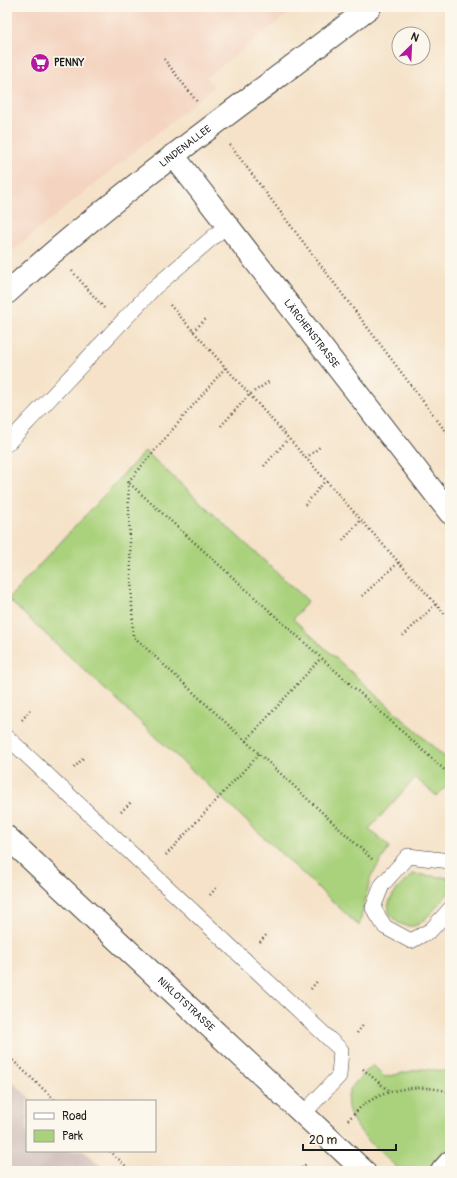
<svg xmlns="http://www.w3.org/2000/svg" width="457" height="1178" font-family="Pangolin,sans-serif">
  <style>
    .built { fill: #f4d3c0 }
    .industrial { fill: #d0c0bc }
    .green { fill: #aad27d; stroke: #63774c }
    .lines { fill: none; stroke-linecap: round; stroke-linejoin: round }
    .lane-casing { stroke: #3d3a36; stroke-width: 16 }
    .street-casing { stroke: #3d3a36; stroke-width: 24 }
    .path { stroke: #3d3a36; stroke-width: 2.5; stroke-dasharray: 1 3; stroke-linecap: butt }
    .lane { stroke: #fff; stroke-width: 15 }
    .street { stroke: #fff; stroke-width: 22 }
    .labels { text-anchor: middle; dominant-baseline: central; stroke-width: 3.5; stroke-linejoin: round; paint-order: stroke }
    .poi-label { font-size: 10px; font-weight: bold; fill: #1c1c1c; stroke: #fbf7ec; text-anchor: start }
    .street-label { font-size: 10px; fill: #1c1c1c; stroke: #fbf7ec }
  </style>
  <rect width="100%" height="100%" fill="#fbf7ec"/>
  <filter id="ink" filterUnits="userSpaceOnUse"><feTurbulence type="fractalNoise" baseFrequency=".025" numOctaves="2"/><feDisplacementMap in="SourceGraphic" scale="8" xChannelSelector="R" yChannelSelector="G"/><feConvolveMatrix kernelMatrix="1 2 1 2 8 2 1 2 1" color-interpolation-filters="sRGB"/></filter>
  <filter id="wash" filterUnits="userSpaceOnUse"><feTurbulence type="fractalNoise" baseFrequency=".012" numOctaves="4" result="noise"/><feDisplacementMap in="SourceGraphic" scale="16" xChannelSelector="R" yChannelSelector="G"/><feGaussianBlur stdDeviation="0.9" result="paint"/><feColorMatrix in="noise" values="0 0 0 0 0 0 0 0 0 0 0 0 0 0 0 0 0 1.4 0 .05"/><feComposite in="paint" operator="in"/></filter>
  <g filter="url(#wash)">
    <rect width="100%" height="100%" fill="#f5e2c8"/>
    <polygon class="built" points="7,7 297,7 207,77 214,87 7,255"/>
    <polygon class="industrial" points="7,1077 33,1101 27,1101 27,1151 85,1151 106,1171 7,1171"/>
    <g class="green">
      <polygon points="145,451 308,601 293,619 450,762 450,783 437,796 415,778 369,829 390,847 371,876 359,926 8,599"/>
      <path d="M413,874L450,878V892C443,899 424,922 417,925C404,930 385,918 389,903C393,891 404,883 413,874Z"/>
      <path d="M373,1065L385,1077L421,1069L450,1071V1171H401C383,1154 336,1119 350,1090C355,1081 366,1072 373,1065Z"/>
    </g>
  </g>
  <g filter="url(#ink)">
    <g class="lines">
      <defs>
        <g id="lane">
          <polyline points="7,444 154,288 227,225"/>
          <polyline points="7,737 341,1050 339,1076 303,1114"/>
          <polyline points="450,861 408,856 382,885 373,908 385,927 411,941 431,930 450,909"/>
        </g>
        <g id="street">
          <path id="s1" d="M173,155L450,513"/>
          <path id="s2" d="M7,293C121,189 248,101 370,7"/>
          <path id="s3" d="M7,837L364,1171"/>
          <polyline points="442,1171 450,1162"/>
        </g>
      </defs>
      <use href="#lane" class="lane-casing"/>
      <use href="#street" class="street-casing"/>
      <g class="path">
        <polyline points="164,59 198,103"/>
        <polyline points="230,145 450,437"/>
        <polyline points="72,271 104,308"/>
        <polyline points="170,305 450,620"/>
        <polyline points="193,331 207,318"/>
        <polyline points="225,368 128,482 450,775"/>
        <polyline points="221,426 249,395 270,381"/>
        <polyline points="306,458 321,446"/>
        <polyline points="264,466 288,439"/>
        <polyline points="128,482 133,636 372,859"/>
        <polyline points="305,505 325,481"/>
        <polyline points="343,540 361,520"/>
        <polyline points="362,596 399,562"/>
        <polyline points="403,636 436,604"/>
        <polyline points="22,720 32,708"/>
        <polyline points="246,741 321,658"/>
        <polyline points="74,768 84,757"/>
        <polyline points="121,812 132,801"/>
        <polyline points="166,855 259,754"/>
        <polyline points="210,895 218,886"/>
        <polyline points="260,942 268,933"/>
        <polyline points="311,989 318,980"/>
        <polyline points="357,1033 364,1024"/>
        <polyline points="7,1055 56,1101"/>
        <polyline points="363,1069 390,1092"/>
        <path d="M348,1120C354,1114 360,1107 366,1103C392,1087 421,1084 450,1092"/>
        <polyline points="110,1151 131,1171"/>
        <polyline points="299,1171 307,1163"/>
      </g>
      <use href="#lane" class="lane"/>
      <use href="#street" class="street"/>
    </g>
  </g>
  <defs>
    <symbol id="supermarket-disc" viewBox="-11 -11 22 22"><circle r="9.5" fill="#b5179e" stroke="#fbf7ec"/><path d="M-6-5.5h2.5l.6 2H6L4.5 2H-2.5L-4.4-4H-6ZM-1.5 3.2a1.3 1.3 0 1 0 .1 0ZM3 3.2a1.3 1.3 0 1 0 .1 0Z" fill="#fff"/></symbol>
  </defs>
  <g fill-rule="evenodd">
    <use href="#supermarket-disc" x="29" y="52" width="22" height="22"/>
  </g>
  <g class="labels">
    <g class="poi-label">
      <text x="54" y="63">PENNY</text>
    </g>
    <g class="street-label">
      <text stroke="none"><textPath href="#s2" startOffset="231">LINDENALLEE</textPath></text>
      <text stroke="none"><textPath href="#s1" startOffset="226">LÄRCHENSTRASSE</textPath></text>
      <text stroke="none"><textPath href="#s3" startOffset="245">NIKLOTSTRASSE</textPath></text>
    </g>
  </g>
  <rect width="457" height="1178" fill="none" stroke="#fbf7ec" stroke-width="24"/>
  <rect x="26" y="1100" width="130" height="52" fill="#fbf7ec" stroke="#a29f99"/>
  <rect x="34" y="1113" width="20" height="6" fill="#ffffff" stroke="#a29f99"/>
  <text x="62" y="1120" font-size="12" fill="#1c1c1c">Road</text>
  <rect x="34" y="1130" width="20" height="12" fill="#aad27d" stroke="#a29f99"/>
  <text x="62" y="1140" font-size="12" fill="#1c1c1c">Park</text>
  <g transform="translate(411 46) rotate(24)"><circle r="19" fill="#fbf7ec" stroke="#a29f99"/>
  <path d="M0-3L7 15L0 10L-7 15Z" fill="#b5179e"/>
  <text y="-6" font-size="11" font-weight="bold" text-anchor="middle" fill="#1c1c1c">N</text>
  </g>
  <path d="M303 1144v6h93v-6" fill="none" stroke="#1c1c1c" stroke-width="2"/>
  <text x="309" y="1144" font-size="12" fill="#1c1c1c" stroke="#fbf7ec" stroke-width="3" paint-order="stroke">20 m</text>
</svg>
